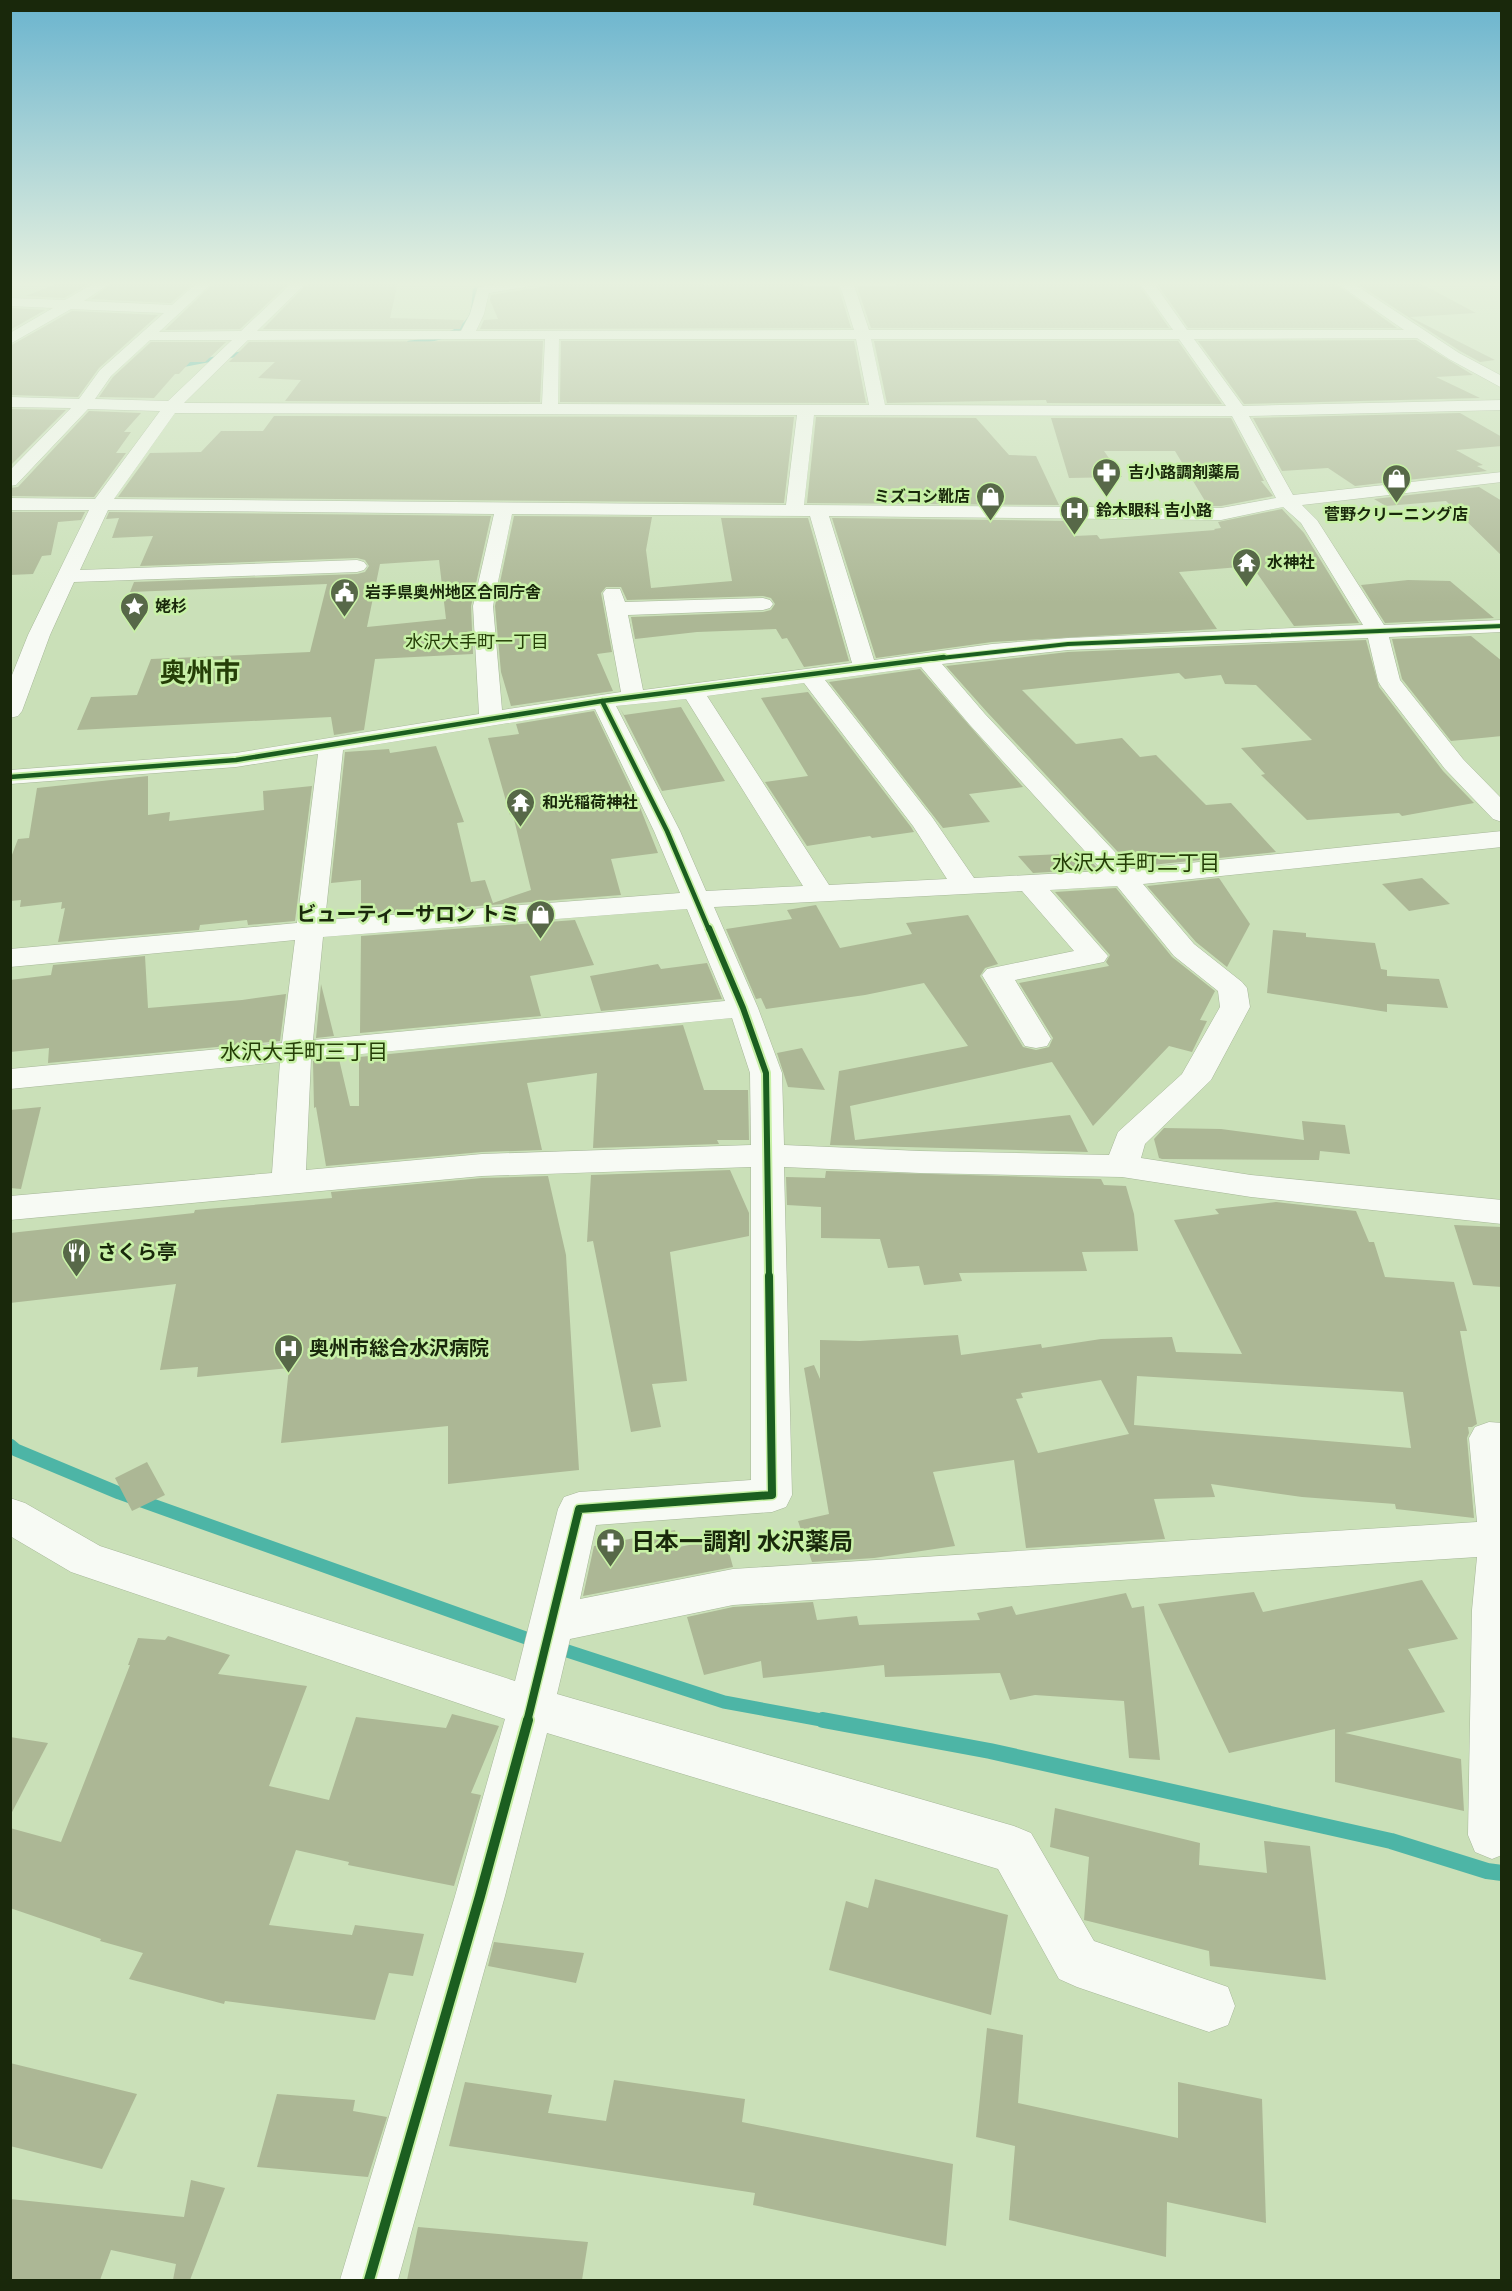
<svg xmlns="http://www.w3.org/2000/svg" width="1512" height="2291" font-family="'Roboto Serif','Noto Sans JP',serif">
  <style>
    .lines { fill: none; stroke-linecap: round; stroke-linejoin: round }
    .stream-far2 { stroke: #4db5a6; stroke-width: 4.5 }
    .stream-far1 { stroke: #4db5a6; stroke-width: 13 }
    .stream { stroke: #4db5a6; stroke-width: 16 }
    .building { fill: #acb795; fill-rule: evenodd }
    .minor-casing { stroke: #a6b798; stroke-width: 1 }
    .minor { fill: #f7faf4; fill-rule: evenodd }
    .cycleway-far4-casing { stroke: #c8f1a7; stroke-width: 6 }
    .cycleway-far3-casing { stroke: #c8f1a7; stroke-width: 8 }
    .cycleway-far2-casing { stroke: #c8f1a7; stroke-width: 10 }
    .cycleway-far1-casing { stroke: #c8f1a7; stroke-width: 11 }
    .cycleway-casing { stroke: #c8f1a7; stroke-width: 14 }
    .cycleway-far4 { stroke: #1b5e20; stroke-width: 4 }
    .cycleway-far3 { stroke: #1b5e20; stroke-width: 4.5 }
    .cycleway-far2 { stroke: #1b5e20; stroke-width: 6 }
    .cycleway-far1 { stroke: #1b5e20; stroke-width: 8 }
    .cycleway { stroke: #1b5e20; stroke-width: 10 }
    .labels { text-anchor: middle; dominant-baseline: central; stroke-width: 5; stroke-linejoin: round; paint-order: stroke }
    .far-poi-label { font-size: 16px; font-weight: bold; fill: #19280b; stroke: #c8f1a7; text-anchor: start }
    .far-neighbourhood-label { font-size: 18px; fill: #253e07; stroke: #c8f1a7 }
    .poi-label { font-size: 20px; font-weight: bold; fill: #19280b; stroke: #c8f1a7; text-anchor: start }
    .neighbourhood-label { font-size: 21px; fill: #253e07; stroke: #c8f1a7 }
    .near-poi-label { font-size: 24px; font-weight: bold; fill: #19280b; stroke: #c8f1a7; text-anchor: start }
    .far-town-label { font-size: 27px; font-weight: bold; fill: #253e07; stroke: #c8f1a7 }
  </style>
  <rect width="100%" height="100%" fill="#cae0b8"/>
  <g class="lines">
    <g class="stream-far2">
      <path d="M409,343C429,340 458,337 470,318C475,310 474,299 475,290L489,288"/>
      <polyline points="177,366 250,352"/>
    </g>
    <g class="stream-far1">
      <polyline points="10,1445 16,1450 119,1493 540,1643"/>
      <polyline points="555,1647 724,1702 832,1722"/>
    </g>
    <polyline class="stream" points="823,1720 990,1751 1391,1841 1487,1871 1502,1873"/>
  </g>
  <g class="building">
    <polygon points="61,282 92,282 64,298 26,296"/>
    <polygon points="114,282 195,282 171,303 91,299"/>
    <polygon points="215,282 290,282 240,329 165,330"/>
    <polygon points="309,282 398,282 390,318 464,320 460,329 263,329"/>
    <polygon points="545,282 704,283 704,285 804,282 804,286 838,286 851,328 480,329 484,320 498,319 490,300 491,295 549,286"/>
    <polygon points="894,282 1137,282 1169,328 871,328 857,286 897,286"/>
    <polygon points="1156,282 1222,282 1226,285 1333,282 1397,328 1188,328"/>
    <polygon points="1355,282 1418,282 1476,313 1410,317 1495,360 1480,362 1460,351"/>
    <polygon points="10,308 45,310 10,330"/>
    <polygon points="72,311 158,315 99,368 78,397 10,395 10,346"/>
    <polygon points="1416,340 1473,375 1436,377 1480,398 1244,404 1198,341"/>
    <polygon points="543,341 540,402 285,401 301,380 258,378 275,362 229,362 249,342"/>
    <polygon points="561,341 854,341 866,403 560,402"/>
    <polygon points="874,341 1178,341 1222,404 1047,403 1046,400 887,403"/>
    <polygon points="151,342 226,342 205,362 190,362 179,374 175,374 154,398 99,397 113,377"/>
    <polygon points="10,409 66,410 10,466"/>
    <polygon points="89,411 141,413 124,432 131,432 116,453 126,453 94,497 10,496 10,488 18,487"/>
    <polygon points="1460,413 1502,437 1502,446 1456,450 1483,465 1477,466 1487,471 1355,486 1328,468 1282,471 1253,418"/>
    <polygon points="274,416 794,417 784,503 118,497 150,453 201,452 221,431 263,431"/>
    <polygon points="816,417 976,418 1009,455 1036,456 1059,505 807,503"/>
    <polygon points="1051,418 1231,418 1264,481 1261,481 1273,496 1221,506 1208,506 1175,451 1104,451 1122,477 1069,478"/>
    <polygon points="1479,487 1502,501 1502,556 1446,501 1386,506 1374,499"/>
    <polygon points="1282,509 1304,533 1359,623 1294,626 1252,566 1179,572 1217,629 992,642 876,658 832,518 1067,521 1074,536 1097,535 1100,539 1215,530 1214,529 1221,528 1218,522"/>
    <polygon points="10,512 85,512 81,520 58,522 51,555 42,556 33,574 10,575"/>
    <path d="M109,512L491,516L471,606L473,654L375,659L364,730L334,735L331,717L77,730L91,697L137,695L151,659L310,652L327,584L130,592L134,582L357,574L365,572L369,566L365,560L357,558L140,566L153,536L112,538L119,518L106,519ZM439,560L446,619L367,627L380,564Z"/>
    <polygon points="514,516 652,517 646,550 651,588 732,581 721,518 808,518 849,661 804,667 787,638 782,639 776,629 697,632 635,639 631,617 763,612 771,610 775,604 771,598 763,596 627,600 621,587 606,587 601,593 612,652 597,654 613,691 511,706 501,672 495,606"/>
    <polygon points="1408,580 1450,581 1494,618 1385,623 1361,585"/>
    <polygon points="1471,636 1502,661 1502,736 1451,741 1402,679 1392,639"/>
    <polygon points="1366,640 1379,687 1443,771 1474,803 1402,816 1399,813 1307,820 1261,775 1265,774 1241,748 1312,740 1256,685 1225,684 1221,675 1185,679 1179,673 1022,690 1076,744 1122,738 1140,757 1156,755 1206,805 1231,803 1276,852 1132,867 987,712 946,666 1068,652"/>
    <polygon points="920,669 1023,787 969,794 990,822 943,828 829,682"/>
    <polygon points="808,692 911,827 914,832 872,838 870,836 807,846 765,782 808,776 761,698"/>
    <polygon points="681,707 725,781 662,791 620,708 624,715"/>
    <polygon points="594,711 641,810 658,853 611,859 621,895 361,915 361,880 331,883 345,752 389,749 390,753 436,746 464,822 457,823 471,882 485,880 493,903 531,890 513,815 510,815 488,738 519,734 516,724"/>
    <polygon points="148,776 148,815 170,812 169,821 264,810 263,791 312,786 295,921 248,925 247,920 200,925 199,930 58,942 65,908 61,909 62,902 20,907 21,900 10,901 10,860 18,839 29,838 37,788"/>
    <polygon points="1084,853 1098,869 1033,873 1018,856"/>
    <polygon points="1219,878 1250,924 1227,967 1196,942 1147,886"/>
    <polygon points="1422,878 1450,904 1409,911 1382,884"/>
    <polygon points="1116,888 1172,957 1215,991 1200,1020 1207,1021 1192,1052 1169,1046 1093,1126 1052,1062 850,1106 855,1140 1070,1115 1088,1152 830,1145 839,1071 968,1046 924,983 865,995 766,1009 761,998 756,999 726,929 792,919 787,910 816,905 840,948 912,934 906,923 968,915 998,964 985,968 980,976 1023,1047 1036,1050 1049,1047 1053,1038 1019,983 1109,966 1106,962 1110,955 1055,892"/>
    <polygon points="575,920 594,965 530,976 541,1016 360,1033 361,936"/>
    <polygon points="1273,930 1306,933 1306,937 1375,943 1381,969 1387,970 1387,976 1439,979 1448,1008 1387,1004 1387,1012 1267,993"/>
    <polygon points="145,956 148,1008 242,1000 286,994 280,1041 48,1063 49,1048 10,1052 10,980 51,975 53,965"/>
    <polygon points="707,963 722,999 601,1011 590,976 658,964 661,969"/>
    <polygon points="321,984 334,1036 316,1038"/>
    <polygon points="683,1025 704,1090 748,1090 749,1140 717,1140 719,1144 593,1148 597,1073 527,1083 542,1150 482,1152 326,1166 316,1107 314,1108 313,1061 339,1059 350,1106 359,1106 359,1057"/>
    <polygon points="802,1048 825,1090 788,1087 777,1053"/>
    <polygon points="41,1107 21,1189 10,1188 10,1110"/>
    <polygon points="1302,1121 1345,1125 1350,1154 1320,1151 1319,1160 1162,1159 1159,1158 1154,1139 1164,1128 1221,1129 1304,1140"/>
    <polygon points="730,1170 749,1213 749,1236 670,1252 687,1381 652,1384 661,1427 631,1432 593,1241 587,1242 591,1175"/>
    <polygon points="826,1171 1101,1179 1104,1185 1126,1186 1134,1214 1138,1251 1082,1252 1087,1271 959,1273 962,1281 924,1285 919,1266 888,1268 880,1239 821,1238 821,1207 787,1205 786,1177 825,1178"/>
    <polygon points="548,1176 566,1255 579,1470 448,1484 448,1426 281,1443 289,1368 197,1377 198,1367 160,1370 176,1284 10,1303 10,1233 194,1213 195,1210 332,1198 331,1192 482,1178"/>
    <path d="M1276,1202L1356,1211L1369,1242H1374L1385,1277L1454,1282L1467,1331H1460L1477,1424L1472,1427H1468L1469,1433L1467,1438L1474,1518L1396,1509L1395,1504L1302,1497L1211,1484L1215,1497L1154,1499L1165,1539L1026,1548L1014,1460L933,1472L955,1546L874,1558L812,1562L798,1521L829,1514L804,1368L814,1365L820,1379V1340L860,1341L958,1335L961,1355L1041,1344L1042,1348L1101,1339L1172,1337L1176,1352L1242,1354L1174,1220L1219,1214L1215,1209ZM1137,1376L1403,1392L1411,1448L1134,1425ZM1101,1380L1129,1434L1038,1453L1016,1399L1023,1398L1021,1393Z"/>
    <polygon points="1454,1225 1502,1227 1502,1287 1473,1285"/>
    <polygon points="147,1462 165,1495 132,1511 115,1478"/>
    <polygon points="675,1530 679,1547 725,1538 733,1567 583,1596 594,1546"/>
    <polygon points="1422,1580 1458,1639 1408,1649 1445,1712 1345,1733 1461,1759 1464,1811 1335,1782 1335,1729 1229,1753 1158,1604 1254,1592 1263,1612"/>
    <polygon points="1126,1593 1132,1608 1144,1606 1160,1760 1129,1758 1124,1701 1035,1695 1010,1700 1000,1673 885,1677 884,1665 763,1678 761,1661 704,1675 687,1617 733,1607 813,1602 817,1620 857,1616 859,1625 980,1620 977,1613 1012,1606 1016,1615"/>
    <polygon points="168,1636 230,1655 218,1674 307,1686 269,1786 329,1800 356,1717 446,1728 452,1714 499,1726 471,1793 481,1795 454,1886 348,1865 349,1862 296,1850 269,1925 352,1935 355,1925 424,1934 413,1976 389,1973 375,2020 225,2001 224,2004 129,1979 143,1953 100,1941 101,1939 10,1908 10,1828 61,1842 130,1665 128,1665 138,1638 165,1640"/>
    <polygon points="10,1737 48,1743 10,1816"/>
    <polygon points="1055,1808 1200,1843 1199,1865 1267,1873 1264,1841 1310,1846 1326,1980 1210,1966 1209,1951 1084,1920 1089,1857 1050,1847"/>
    <polygon points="875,1879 1008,1915 991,2015 829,1970 846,1901 868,1908"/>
    <polygon points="494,1942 584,1953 576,1983 488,1966"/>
    <polygon points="987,2028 1023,2035 1018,2103 1178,2138 1178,2082 1262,2099 1266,2223 1167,2202 1166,2257 1009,2220 1015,2146 976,2137"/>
    <polygon points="10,2063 137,2094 102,2169 10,2146"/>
    <polygon points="614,2080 745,2099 742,2122 953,2164 946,2246 753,2205 755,2193 449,2146 465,2082 552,2095 548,2113 606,2121"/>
    <polygon points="277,2094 355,2100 353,2111 387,2117 368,2177 257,2167"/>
    <polygon points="191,2180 225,2188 190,2280 173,2280 176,2264 111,2250 100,2280 10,2280 10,2199 184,2217"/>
    <polygon points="418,2227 588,2242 582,2280 407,2280"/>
  </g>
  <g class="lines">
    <defs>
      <path id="minor" d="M96,282H112L84,301L172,305L198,282H213L159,332L241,331L293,282H307L257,331H461L470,314L478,287L508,282H538L531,286L489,293L484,314L476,331L854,330L839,282H853L869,330H1173L1139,282H1153L1187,330H1404L1335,282H1351L1459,353L1502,376V388L1449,359L1417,338L1194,339L1243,406L1502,400V410L1249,416L1293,495L1502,472V482L1302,505L1317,520L1384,625L1502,620V632L1389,637L1400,680L1463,759L1502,799V822L1493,819L1445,769L1381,686L1378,681L1368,638L1068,650L942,664L985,714L1131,869L1502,831V847L1143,884L1194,944L1242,982L1247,988L1250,1007L1211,1080L1145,1144L1141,1158L1251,1175L1502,1200V1224L1251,1197L1122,1177L920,1173L784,1167L792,1495L786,1507L772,1512L596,1525L580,1599L733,1569L1477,1522L1469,1438L1475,1427L1489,1422L1502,1423V1855L1492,1859L1475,1852L1468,1835L1472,1610L1477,1557L733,1605L570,1639L557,1694L1014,1826L1031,1833L1094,1941L1228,1987L1235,2006L1228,2025L1209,2032L1077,1987L1059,1979L998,1869L547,1733L505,1896L398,2280H340L455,1896L505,1719L71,1572L10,1536V1498L25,1503L100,1546L515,1681L558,1509L564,1497L579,1492L751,1480V1167L482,1176L10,1220V1196L272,1173L280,1062L10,1089V1069L282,1043L295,940L10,967V949L297,923L318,754L236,767L10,784V770L236,753L479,714L473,606L494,514L108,510L80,570L357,560L364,562L367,566L364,570L357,572L74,582L50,635L22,711L18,716L10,718V680L28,635L89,510H10V498L95,499L160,411L88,409L16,485L10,486V470L71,408L10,407V397L79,399L100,370L164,313L71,309L10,344V333L53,308L10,306V298L65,300ZM466,339H545L542,404L184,403L248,340ZM559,339H856L869,405L558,404ZM871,339H1179L1226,406L885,405ZM150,340H232L168,401L95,399L111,376ZM175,413L797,415L786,505L114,499ZM814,415L1232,416L1276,498L1221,508L804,505ZM1283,507L1301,523L1363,625L1068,638L992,644L874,660L829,516L1221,520ZM512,514L810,516L852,663L643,690L628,615L763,610L770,608L773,604L770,600L763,598L625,602L620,589H606L603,593L621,692L502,710L493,606ZM921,667L969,724L1103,871L974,878L932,817L825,680ZM804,683L913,826L947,879L829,885L707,696ZM686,699L803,886L706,891L680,831L616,706ZM595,709L654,831L680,893L325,920L343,750ZM1117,886L1174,956L1218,991L1220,1007L1182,1074L1118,1132L1109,1155L920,1151L784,1145L782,1073L758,1008L714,907L1022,891L1074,951L987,969L982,975L1025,1046L1036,1048L1047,1046L1051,1039L1015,980L1104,962L1108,956L1050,890ZM687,909L725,1001L313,1040L323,937ZM732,1018L750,1073L751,1145L482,1154L306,1170L311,1059Z"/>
    </defs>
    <use href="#minor" class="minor-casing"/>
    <use href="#minor" class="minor"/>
    <defs>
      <polyline id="cycleway-far4" points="932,659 1068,644 1502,626"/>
      <g id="cycleway-far3">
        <polyline points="602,701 667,831 709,930"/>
        <polyline points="10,777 236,760 602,701 944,657"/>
      </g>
      <polyline id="cycleway-far2" points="709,928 743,1008 766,1073 769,1277"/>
      <polyline id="cycleway-far1" points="527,1722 579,1509 772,1495 769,1276"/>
      <polyline id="cycleway" points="369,2280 480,1896 528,1720"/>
    </defs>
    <use href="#cycleway-far4" class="cycleway-far4-casing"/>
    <use href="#cycleway-far3" class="cycleway-far3-casing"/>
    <use href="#cycleway-far2" class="cycleway-far2-casing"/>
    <use href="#cycleway-far1" class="cycleway-far1-casing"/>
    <use href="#cycleway" class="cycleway-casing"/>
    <use href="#cycleway-far4" class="cycleway-far4"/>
    <use href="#cycleway-far3" class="cycleway-far3"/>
    <use href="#cycleway-far2" class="cycleway-far2"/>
    <use href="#cycleway-far1" class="cycleway-far1"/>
    <use href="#cycleway" class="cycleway"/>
  </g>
  <linearGradient id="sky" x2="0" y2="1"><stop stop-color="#6ab4ce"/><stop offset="0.47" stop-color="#e7f1df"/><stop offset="1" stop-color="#e7f1df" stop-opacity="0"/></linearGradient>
  <rect width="1512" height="603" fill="url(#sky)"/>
  <defs>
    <symbol id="pharmacy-pin" viewBox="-11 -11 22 30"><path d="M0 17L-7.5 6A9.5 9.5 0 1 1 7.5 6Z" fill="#576848" stroke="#c8f1a7"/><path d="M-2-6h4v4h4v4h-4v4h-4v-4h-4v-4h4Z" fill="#fff"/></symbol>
    <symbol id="shop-pin" viewBox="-11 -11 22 30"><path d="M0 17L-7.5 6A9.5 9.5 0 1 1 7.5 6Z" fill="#576848" stroke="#c8f1a7"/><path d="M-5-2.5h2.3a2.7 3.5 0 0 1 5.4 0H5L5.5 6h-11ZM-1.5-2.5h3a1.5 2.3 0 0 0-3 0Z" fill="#fff"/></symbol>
    <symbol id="hospital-pin" viewBox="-11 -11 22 30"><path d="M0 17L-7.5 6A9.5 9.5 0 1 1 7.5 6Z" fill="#576848" stroke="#c8f1a7"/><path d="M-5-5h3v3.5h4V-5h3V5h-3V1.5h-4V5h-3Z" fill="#fff"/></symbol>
    <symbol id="temple-pin" viewBox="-11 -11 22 30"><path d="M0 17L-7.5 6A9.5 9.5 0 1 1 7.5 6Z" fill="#576848" stroke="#c8f1a7"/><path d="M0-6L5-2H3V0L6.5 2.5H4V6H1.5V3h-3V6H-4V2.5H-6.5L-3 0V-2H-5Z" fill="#fff"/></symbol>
    <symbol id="civic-pin" viewBox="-11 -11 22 30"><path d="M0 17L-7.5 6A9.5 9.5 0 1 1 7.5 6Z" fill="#576848" stroke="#c8f1a7"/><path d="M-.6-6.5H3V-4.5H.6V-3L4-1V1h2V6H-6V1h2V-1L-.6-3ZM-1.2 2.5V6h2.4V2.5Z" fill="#fff"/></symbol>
    <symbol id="sight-pin" viewBox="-11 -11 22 30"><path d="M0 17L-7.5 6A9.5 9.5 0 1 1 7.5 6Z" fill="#576848" stroke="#c8f1a7"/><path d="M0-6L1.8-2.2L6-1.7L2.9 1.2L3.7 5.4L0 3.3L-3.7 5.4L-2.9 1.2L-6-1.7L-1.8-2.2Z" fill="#fff"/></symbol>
    <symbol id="restaurant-pin" viewBox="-11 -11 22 30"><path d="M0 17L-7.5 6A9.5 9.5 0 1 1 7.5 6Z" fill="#576848" stroke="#c8f1a7"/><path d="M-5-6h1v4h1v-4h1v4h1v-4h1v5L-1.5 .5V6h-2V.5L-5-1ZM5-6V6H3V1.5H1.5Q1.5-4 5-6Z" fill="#fff"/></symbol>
  </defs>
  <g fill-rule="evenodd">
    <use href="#pharmacy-pin" x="1090" y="456" width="33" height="45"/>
    <use href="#shop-pin" x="1380" y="462" width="33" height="45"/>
    <use href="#shop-pin" x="974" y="480" width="33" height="45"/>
    <use href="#hospital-pin" x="1058" y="494" width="33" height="45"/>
    <use href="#temple-pin" x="1230" y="546" width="33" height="45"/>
    <use href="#civic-pin" x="328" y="576" width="33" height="45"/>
    <use href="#sight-pin" x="118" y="590" width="33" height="45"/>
    <use href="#temple-pin" x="504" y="786" width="33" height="45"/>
    <use href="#shop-pin" x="524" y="898" width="33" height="45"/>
    <use href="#restaurant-pin" x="60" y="1236" width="33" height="45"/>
    <use href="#hospital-pin" x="272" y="1332" width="33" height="45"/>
    <use href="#pharmacy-pin" x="594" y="1526" width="33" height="45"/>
  </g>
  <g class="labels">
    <g class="far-poi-label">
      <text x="1128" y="472">吉小路調剤薬局</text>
      <text x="970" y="496" text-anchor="end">ミズコシ靴店</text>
      <text x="1096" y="510">鈴木眼科 吉小路</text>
      <text x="1396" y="514" text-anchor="middle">菅野クリーニング店</text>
      <text x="1267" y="562">水神社</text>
      <text x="365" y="592">岩手県奥州地区合同庁舎</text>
      <text x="155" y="606">姥杉</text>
      <text x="542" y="802">和光稲荷神社</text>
    </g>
    <g class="far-neighbourhood-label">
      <text x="477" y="641">水沢大手町一丁目</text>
    </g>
    <g class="poi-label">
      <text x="520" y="914" text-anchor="end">ビューティーサロン トミ</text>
      <text x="97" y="1252">さくら亭</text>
      <text x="309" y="1348">奥州市総合水沢病院</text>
    </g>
    <g class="neighbourhood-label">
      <text x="1136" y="863">水沢大手町二丁目</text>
      <text x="304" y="1052">水沢大手町三丁目</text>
    </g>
    <g class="near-poi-label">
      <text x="631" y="1542">日本一調剤 水沢薬局</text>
    </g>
    <g class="far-town-label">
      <text x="200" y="673">奥州市</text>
    </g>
  </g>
  <rect width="1512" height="2291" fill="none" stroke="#19280b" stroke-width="24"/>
</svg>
